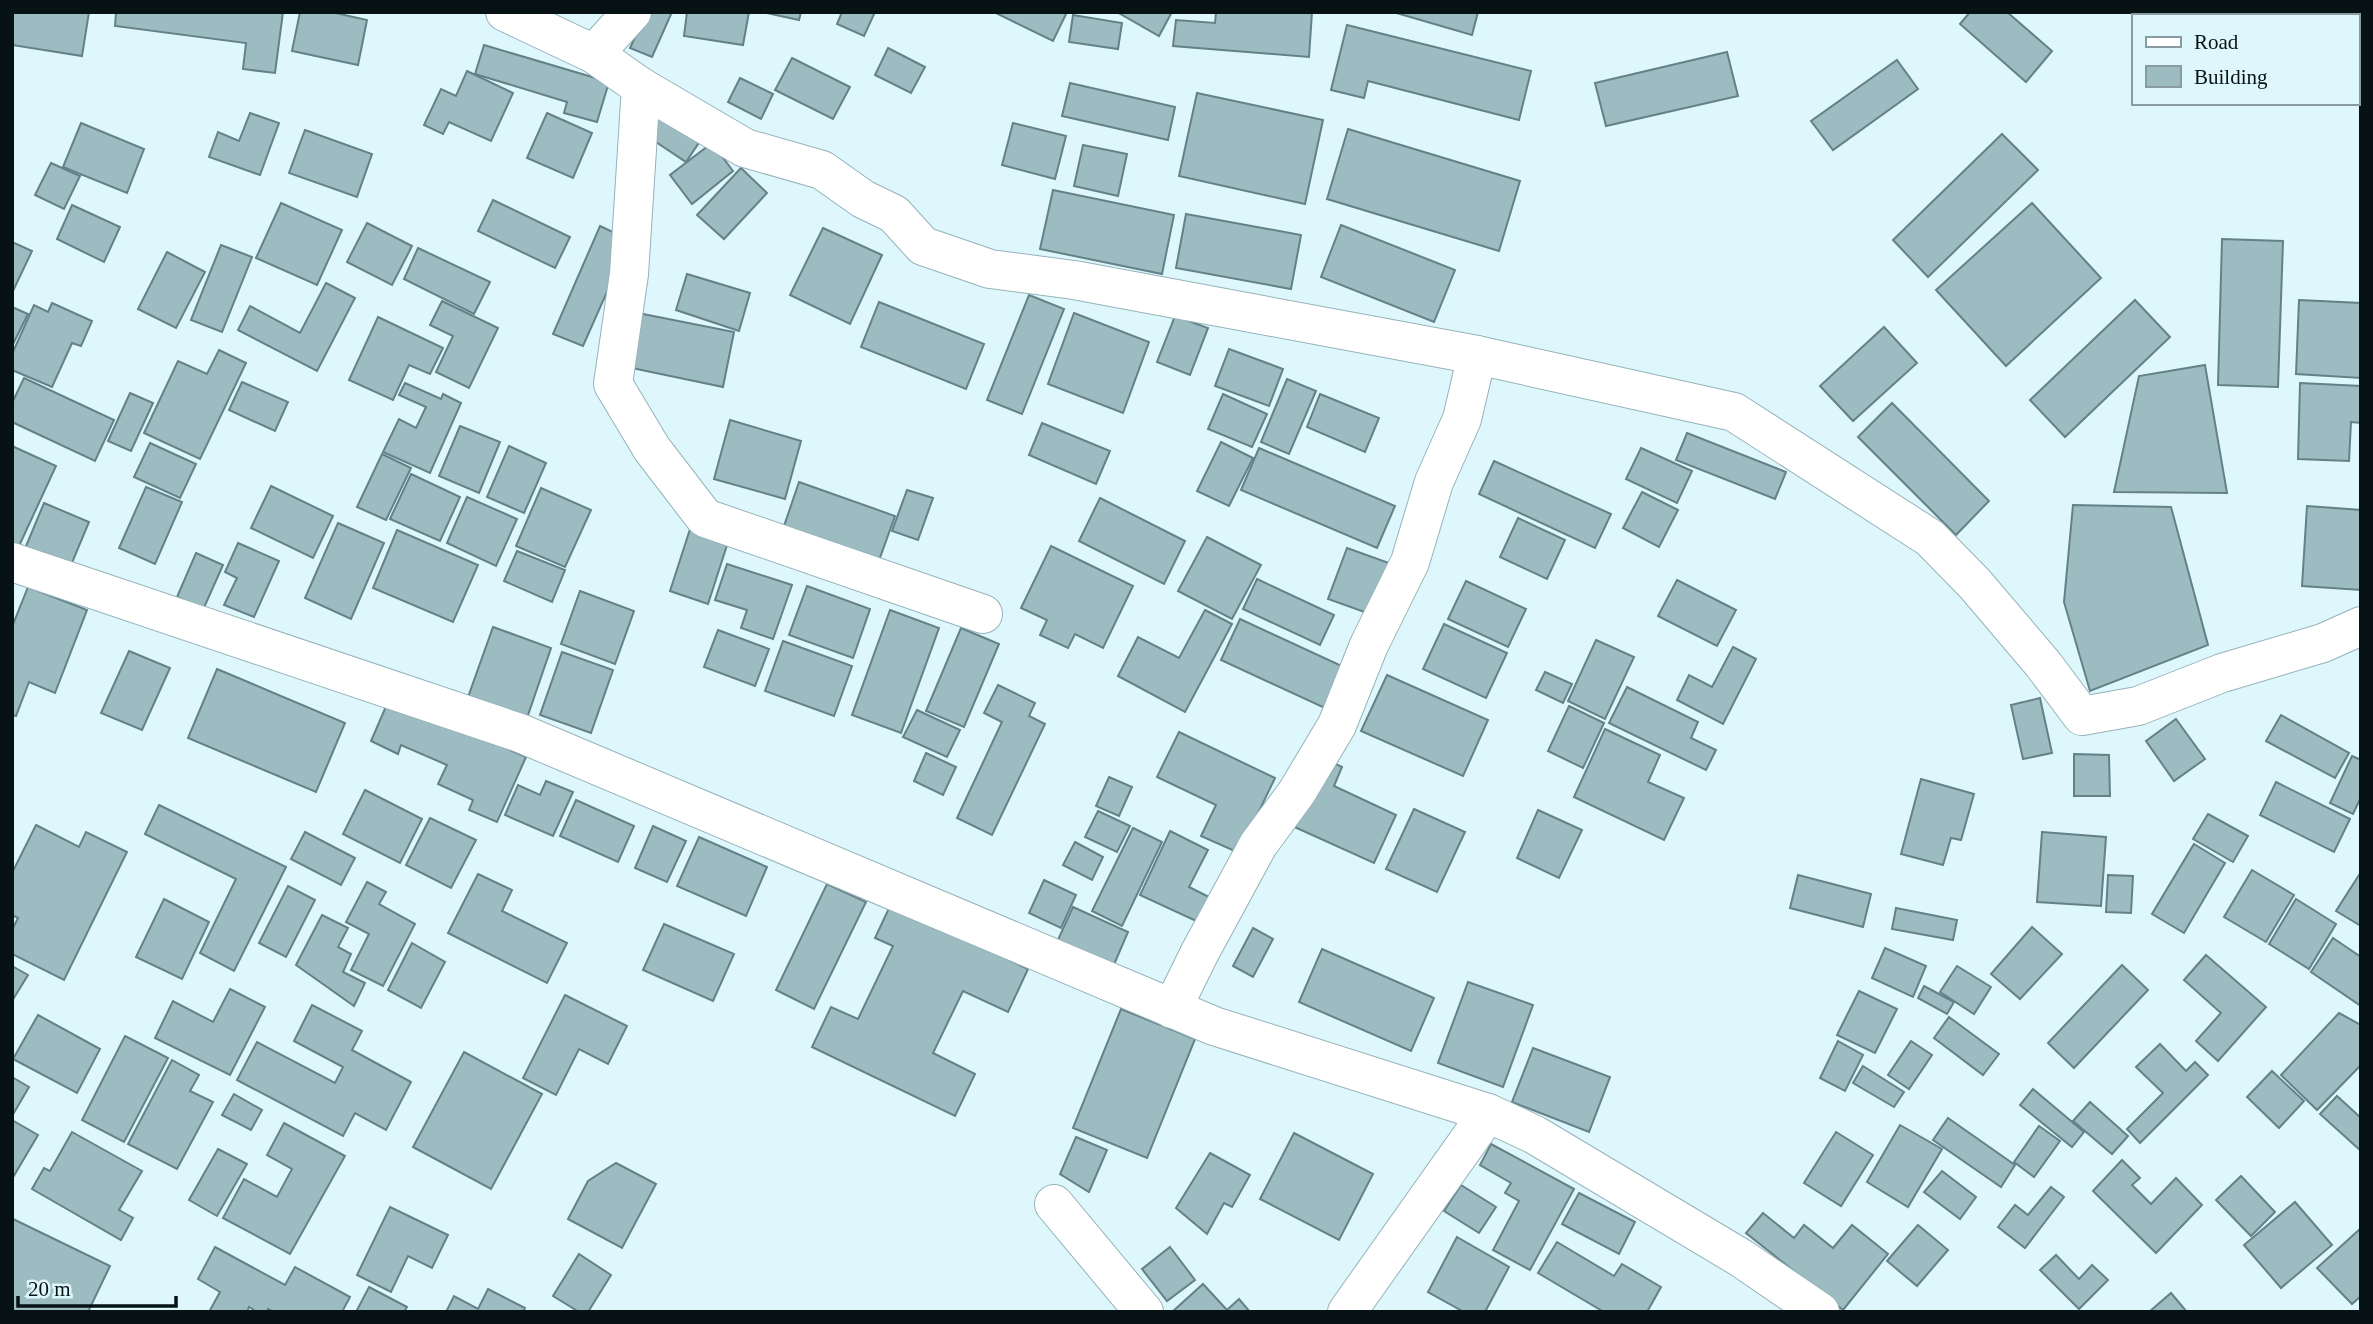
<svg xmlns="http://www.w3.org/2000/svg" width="2373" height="1324" font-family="Georgia,serif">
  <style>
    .building { fill: #9dbcc2; stroke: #648187; stroke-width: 2 }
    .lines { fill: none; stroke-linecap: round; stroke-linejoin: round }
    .minor-casing { stroke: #95b3ba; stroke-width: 40 }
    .minor { stroke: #fff; stroke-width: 38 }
  </style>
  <rect width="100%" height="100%" fill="#def7fd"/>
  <g class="building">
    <polygon points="12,12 89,12 82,56 12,45"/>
    <polygon points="116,12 283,12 275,73 243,69 246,43 115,26"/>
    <polygon points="300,12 331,12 367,20 358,65 292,51"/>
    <polygon points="647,12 672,12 652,57 630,48"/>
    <polygon points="687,12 749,12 743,45 684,36"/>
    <polygon points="762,12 801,12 799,20"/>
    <polygon points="842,12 875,12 864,36 837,24"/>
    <polygon points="994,12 1067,12 1053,41"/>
    <polygon points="1117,12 1172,12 1159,36"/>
    <polygon points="1216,12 1312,12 1309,57 1173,46 1176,20 1215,23"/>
    <polygon points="1393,12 1478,12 1472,35"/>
    <polygon points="1970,12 2007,12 2052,51 2026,82 1960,24"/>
    <polygon points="1073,15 1122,23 1118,49 1069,42"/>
    <polygon points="1347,25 1531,71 1519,120 1368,81 1364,98 1331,90"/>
    <polygon points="484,45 609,82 597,122 564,113 567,102 475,74"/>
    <polygon points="888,48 925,67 911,93 875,75"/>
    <polygon points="1727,52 1738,96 1606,126 1595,83"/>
    <polygon points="792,58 850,87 833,119 775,90"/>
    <polygon points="1897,60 1918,89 1833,150 1811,121"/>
    <polygon points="467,71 513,93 491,141 449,122 443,134 424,125 441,89 456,96"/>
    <polygon points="740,78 773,94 761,119 728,102"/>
    <polygon points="1070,83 1175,107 1168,140 1062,116"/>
    <polygon points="1197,93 1323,120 1305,204 1179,176"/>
    <polygon points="660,110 702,138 686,162 644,134"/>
    <polygon points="250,113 279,123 260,175 209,157 218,132 239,141"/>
    <polygon points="547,113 592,133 573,178 527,158"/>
    <polygon points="81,123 144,149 127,193 63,167"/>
    <polygon points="1013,123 1066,136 1055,179 1002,165"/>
    <polygon points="1348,129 1520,181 1499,251 1327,199"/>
    <polygon points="305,130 372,154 357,197 289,173"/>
    <polygon points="2002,134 2038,170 1928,277 1893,240"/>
    <polygon points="712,143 733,171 692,204 670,175"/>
    <polygon points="1083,145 1127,154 1118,196 1074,186"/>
    <polygon points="51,163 80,176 64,209 35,195"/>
    <polygon points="741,168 767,193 724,239 697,215"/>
    <polygon points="1053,190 1174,215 1162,274 1040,249"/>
    <polygon points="493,200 570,237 555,268 478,231"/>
    <polygon points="281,203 342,230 317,285 256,258"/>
    <polygon points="2032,203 2101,278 2006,366 1936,290"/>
    <polygon points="72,205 120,227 104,262 57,239"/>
    <polygon points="1186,214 1301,235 1291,289 1176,268"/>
    <polygon points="367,223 412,246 392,285 347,262"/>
    <polygon points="1341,225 1455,270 1434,322 1321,277"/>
    <polygon points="600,226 630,240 583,346 553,334"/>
    <polygon points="823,228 882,255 850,324 790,295"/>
    <polygon points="2222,239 2283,241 2278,387 2218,385"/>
    <polygon points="12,242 32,251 13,291 12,291"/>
    <polygon points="221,245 252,257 222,332 191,320"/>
    <polygon points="418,248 490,282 474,314 404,279"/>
    <polygon points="167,252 205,272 176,328 138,309"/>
    <polygon points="687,274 750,293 739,331 676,310"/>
    <polygon points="326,283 355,298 317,371 238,330 250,306 300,333"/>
    <polygon points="1029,295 1064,309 1022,414 987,400"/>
    <polygon points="2135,300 2170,337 2065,437 2030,400"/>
    <polygon points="2299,300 2361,303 2361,378 2296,374"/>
    <polygon points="442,301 498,328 469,388 436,372 453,336 430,325"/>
    <polygon points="879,302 984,344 966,389 861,347"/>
    <polygon points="52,303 92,321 81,346 72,343 52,387 12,370 12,354 34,305 48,312"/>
    <polygon points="12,307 28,314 12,346"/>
    <polygon points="638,313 734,332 723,387 627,367"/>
    <polygon points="1074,313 1149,342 1123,413 1048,384"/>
    <polygon points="1175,316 1208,328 1190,375 1157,362"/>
    <polygon points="378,317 443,348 430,374 409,365 393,400 349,380"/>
    <polygon points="1884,327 1917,363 1853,421 1820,386"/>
    <polygon points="1229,349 1283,369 1269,406 1215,386"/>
    <polygon points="219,350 246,363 200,459 144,433 178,361 207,374"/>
    <polygon points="2205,365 2227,493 2114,492 2139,376"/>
    <polygon points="24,378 114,420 95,461 12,422 12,403"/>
    <polygon points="1287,379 1316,391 1289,454 1261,442"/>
    <polygon points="242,382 288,402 275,431 229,410"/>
    <polygon points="405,383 441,399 443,394 461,403 430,473 383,452 399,419 416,428 426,407 399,395"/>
    <polygon points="2300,383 2361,386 2361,423 2351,422 2349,461 2298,459"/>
    <polygon points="130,393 153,403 131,451 108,441"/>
    <polygon points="1223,394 1267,414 1252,447 1208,429"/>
    <polygon points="1320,394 1379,418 1365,452 1307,427"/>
    <polygon points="1892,403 1989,501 1956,535 1858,437"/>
    <polygon points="730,420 801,441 785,499 714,479"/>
    <polygon points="1042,423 1110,451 1096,484 1029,455"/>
    <polygon points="460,426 500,442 479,493 439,476"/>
    <polygon points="1687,433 1786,472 1775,499 1676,460"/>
    <polygon points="1221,442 1253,458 1229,506 1197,491"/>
    <polygon points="150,443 196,464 180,498 134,477"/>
    <polygon points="12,446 56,466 19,546 12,542"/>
    <polygon points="509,446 546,463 524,513 487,497"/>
    <polygon points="1259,448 1395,506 1377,548 1241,490"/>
    <polygon points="1641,448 1692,471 1677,503 1626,479"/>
    <polygon points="382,454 411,468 386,520 357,507"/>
    <polygon points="1494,461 1611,514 1595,548 1479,494"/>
    <polygon points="411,474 460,497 440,541 390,519"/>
    <polygon points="799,482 895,516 877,566 782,532"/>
    <polygon points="271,486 333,516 313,558 251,528"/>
    <polygon points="146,487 182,502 155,564 119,548"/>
    <polygon points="541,488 591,510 565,567 516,546"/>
    <polygon points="907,490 933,498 918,540 892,531"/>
    <polygon points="1642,492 1678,510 1659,547 1623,528"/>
    <polygon points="467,497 517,519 496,566 447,543"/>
    <polygon points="1100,498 1185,541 1164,584 1079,541"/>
    <polygon points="44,503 89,522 69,570 24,551"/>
    <polygon points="2073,505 2171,507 2208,645 2090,691 2064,602"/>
    <polygon points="2307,506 2361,510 2361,590 2302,586"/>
    <polygon points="1518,518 1565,540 1547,579 1500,557"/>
    <polygon points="338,523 384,543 351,619 305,598"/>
    <polygon points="692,523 730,536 708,604 670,591"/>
    <polygon points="397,530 478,565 453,622 373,588"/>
    <polygon points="1207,537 1261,565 1232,619 1178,591"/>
    <polygon points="238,543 279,561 254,617 224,605 237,578 225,572"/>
    <polygon points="1051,546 1133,586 1103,648 1075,634 1068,648 1040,635 1047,620 1021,608"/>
    <polygon points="1347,548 1389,563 1370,614 1328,599"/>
    <polygon points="517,551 565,570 552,602 504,581"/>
    <polygon points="196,553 223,565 203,610 177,597"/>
    <polygon points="727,564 792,585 773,639 741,628 747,610 715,600"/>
    <polygon points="1257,579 1334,615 1320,645 1243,609"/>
    <polygon points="1677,580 1736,610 1717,646 1658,616"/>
    <polygon points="1466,581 1526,609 1508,647 1448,619"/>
    <polygon points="807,586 870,609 853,658 789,635"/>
    <polygon points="28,587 87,610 55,693 29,682 16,716 12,715 12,627"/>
    <polygon points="580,591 634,611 615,664 561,644"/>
    <polygon points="890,610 939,628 901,733 852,715"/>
    <polygon points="1205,610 1232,624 1185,712 1118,676 1138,637 1179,658"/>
    <polygon points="1240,619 1346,668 1327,709 1221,660"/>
    <polygon points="1444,624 1507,653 1486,698 1423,669"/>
    <polygon points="493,627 551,648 526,721 467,700"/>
    <polygon points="961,628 999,644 964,727 926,711"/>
    <polygon points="718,630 769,649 755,686 704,667"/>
    <polygon points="1596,640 1634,657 1605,719 1568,701"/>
    <polygon points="783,641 852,666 834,716 765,691"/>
    <polygon points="1733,647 1756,659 1723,724 1677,700 1689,675 1712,687"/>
    <polygon points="129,651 170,668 142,730 101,713"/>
    <polygon points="562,652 613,670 591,733 540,715"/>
    <polygon points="217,669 345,723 316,792 188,738"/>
    <polygon points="1545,672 1572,684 1563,703 1536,690"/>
    <polygon points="1387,675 1488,720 1463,776 1361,731"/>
    <polygon points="998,685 1035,703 1029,716 1045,724 992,835 957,818 1002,722 984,713"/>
    <polygon points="1627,687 1698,722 1691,738 1716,750 1706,770 1609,723"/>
    <polygon points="390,697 526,757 497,822 469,810 473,800 438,784 447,765 401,745 398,754 371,741"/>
    <polygon points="2040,698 2052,753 2023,759 2011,705"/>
    <polygon points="1569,706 1604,723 1583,768 1548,751"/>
    <polygon points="917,710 960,730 947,757 903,737"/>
    <polygon points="2281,715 2349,753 2335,778 2266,741"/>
    <polygon points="2176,719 2205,759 2174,781 2146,741"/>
    <polygon points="1605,729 1660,755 1648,782 1684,798 1664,840 1574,797"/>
    <polygon points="1179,732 1275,778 1239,853 1201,836 1216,805 1157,777"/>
    <polygon points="926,753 956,767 943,795 914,781"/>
    <polygon points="2074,754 2109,755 2110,796 2074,796"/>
    <polygon points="2352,756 2361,760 2361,797 2353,814 2330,803"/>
    <polygon points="1322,757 1342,767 1334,786 1396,815 1374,863 1290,825"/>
    <polygon points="1109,777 1132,787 1119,816 1096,806"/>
    <polygon points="1921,779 1974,794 1961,840 1951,838 1943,865 1901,854"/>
    <polygon points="546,781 573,792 553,836 505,815 518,785 540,795"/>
    <polygon points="2276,782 2350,819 2334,852 2260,815"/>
    <polygon points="365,790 422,819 400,863 343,834"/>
    <polygon points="576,800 634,826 618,862 560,836"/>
    <polygon points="159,805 286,867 234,971 200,953 236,879 145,834"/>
    <polygon points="1414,809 1465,832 1437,892 1386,869"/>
    <polygon points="1538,810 1582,830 1559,878 1517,858"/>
    <polygon points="1098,811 1130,826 1117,852 1085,837"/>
    <polygon points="2208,814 2248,836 2233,862 2193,839"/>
    <polygon points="430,818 476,840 451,888 406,865"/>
    <polygon points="36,825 79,847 86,832 127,852 64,980 12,954 12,930 18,918 12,915 12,873"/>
    <polygon points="653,826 686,841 667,882 635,868"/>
    <polygon points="1133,828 1162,842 1122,926 1092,911"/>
    <polygon points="1170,831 1208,850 1189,887 1221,903 1209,927 1140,895"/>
    <polygon points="305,832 355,858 341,885 291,859"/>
    <polygon points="2042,832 2106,837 2101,906 2037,902"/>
    <polygon points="699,837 767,867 746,916 677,886"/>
    <polygon points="1075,842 1103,857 1092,880 1063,865"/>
    <polygon points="2194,844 2225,863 2184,933 2152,914"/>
    <polygon points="2252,870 2294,895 2266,942 2224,917"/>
    <polygon points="2361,872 2361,926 2336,911"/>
    <polygon points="478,874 512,890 502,911 567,943 547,983 448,933"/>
    <polygon points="1798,875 1871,894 1863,927 1790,908"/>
    <polygon points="2108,875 2133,876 2131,913 2106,912"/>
    <polygon points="1044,880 1076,895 1061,928 1029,913"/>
    <polygon points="367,882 386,892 379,904 415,924 383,986 351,970 369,934 346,922"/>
    <polygon points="827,884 866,902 814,1009 776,990"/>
    <polygon points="288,886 315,900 286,957 259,943"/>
    <polygon points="164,899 209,922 182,979 136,957"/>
    <polygon points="2296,899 2336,924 2309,969 2269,944"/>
    <polygon points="891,904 1028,969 1008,1012 963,991 933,1053 975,1074 955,1116 812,1047 831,1007 858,1019 893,946 875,938"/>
    <polygon points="1073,907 1128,932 1113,967 1057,942"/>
    <polygon points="1896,908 1957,920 1953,940 1892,929"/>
    <polygon points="322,915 348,928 338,947 351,954 343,972 365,983 354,1006 296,965"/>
    <polygon points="664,924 734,954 713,1001 643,970"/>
    <polygon points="2032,927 2062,954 2020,999 1991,974"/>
    <polygon points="1253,928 1273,939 1253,977 1233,966"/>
    <polygon points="2333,938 2361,957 2361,1006 2311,972"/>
    <polygon points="412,943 445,962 421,1008 388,990"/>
    <polygon points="1885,948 1926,966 1913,997 1872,978"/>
    <polygon points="1322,949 1434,998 1411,1051 1299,1002"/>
    <polygon points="2206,955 2266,1007 2218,1061 2196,1041 2221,1013 2184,980"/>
    <polygon points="2122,965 2148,990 2074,1068 2048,1043"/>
    <polygon points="12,966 28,975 12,1001"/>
    <polygon points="1957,966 1991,987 1974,1014 1940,992"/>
    <polygon points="1468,982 1533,1005 1503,1087 1438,1063"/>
    <polygon points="1924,986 1954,1002 1947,1014 1918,998"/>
    <polygon points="230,989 265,1007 230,1075 155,1038 173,1001 213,1022"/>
    <polygon points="1859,991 1897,1009 1875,1053 1837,1035"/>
    <polygon points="565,995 627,1026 608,1064 579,1049 556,1095 523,1078"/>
    <polygon points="312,1005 362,1031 352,1050 411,1082 386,1130 355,1113 343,1136 237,1080 257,1042 335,1083 343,1067 294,1041"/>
    <polygon points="1121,1009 1195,1039 1147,1158 1073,1128"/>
    <polygon points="2339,1013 2361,1025 2361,1065 2317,1110 2281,1075"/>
    <polygon points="38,1015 100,1049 77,1093 13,1059"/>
    <polygon points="1949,1017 1999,1054 1983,1075 1934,1038"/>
    <polygon points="125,1036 168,1058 124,1142 82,1120"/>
    <polygon points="1838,1041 1863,1055 1845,1091 1820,1078"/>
    <polygon points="1911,1041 1932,1055 1909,1089 1888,1075"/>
    <polygon points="2160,1044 2186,1071 2195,1062 2208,1075 2140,1143 2127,1129 2163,1093 2136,1067"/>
    <polygon points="1533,1048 1610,1077 1589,1132 1512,1102"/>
    <polygon points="464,1052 542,1094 491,1189 413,1147"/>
    <polygon points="172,1060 199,1075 190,1091 213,1102 177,1169 128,1144"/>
    <polygon points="1863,1066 1904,1092 1894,1107 1853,1083"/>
    <polygon points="2272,1071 2304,1101 2279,1128 2247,1097"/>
    <polygon points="12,1077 29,1087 12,1116"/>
    <polygon points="2033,1089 2084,1132 2072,1147 2020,1105"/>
    <polygon points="234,1094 262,1110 251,1130 222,1115"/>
    <polygon points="2337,1096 2361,1118 2361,1151 2320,1114"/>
    <polygon points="2090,1102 2128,1136 2112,1154 2073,1121"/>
    <polygon points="1948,1118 2015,1165 2001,1187 1933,1140"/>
    <polygon points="12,1120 38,1135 12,1179"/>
    <polygon points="284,1123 345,1156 290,1254 223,1218 244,1179 277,1197 292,1169 267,1155"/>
    <polygon points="1900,1125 1942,1149 1908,1207 1867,1182"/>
    <polygon points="2039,1126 2060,1141 2034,1177 2014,1162"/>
    <polygon points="72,1132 142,1171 119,1210 133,1218 121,1240 32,1189 44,1168 50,1171"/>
    <polygon points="1836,1132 1873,1155 1841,1206 1804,1183"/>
    <polygon points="1294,1133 1373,1174 1339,1240 1260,1199"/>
    <polygon points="1076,1137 1107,1150 1089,1192 1060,1174"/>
    <polygon points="1491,1144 1574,1189 1530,1270 1493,1250 1519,1201 1505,1193 1511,1183 1480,1165"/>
    <polygon points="218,1149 247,1164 217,1216 189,1200"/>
    <polygon points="1210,1153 1250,1175 1232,1207 1224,1203 1207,1234 1176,1208"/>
    <polygon points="2122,1160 2140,1178 2132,1185 2151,1204 2176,1178 2202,1205 2156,1253 2093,1191"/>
    <polygon points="616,1163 656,1184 622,1248 568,1219 588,1181"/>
    <polygon points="1942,1171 1976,1197 1960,1219 1924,1192"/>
    <polygon points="2241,1176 2275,1212 2251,1236 2216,1200"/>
    <polygon points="1461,1185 1496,1207 1479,1233 1444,1211"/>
    <polygon points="2051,1187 2064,1197 2025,1248 1998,1227 2015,1205 2028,1215"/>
    <polygon points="1579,1193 1635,1222 1619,1254 1562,1224"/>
    <polygon points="2295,1202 2332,1245 2281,1288 2244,1245"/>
    <polygon points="390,1207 448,1235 432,1268 408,1256 391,1292 357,1275"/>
    <polygon points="1763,1213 1794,1238 1804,1225 1833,1248 1852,1225 1888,1254 1843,1310 1746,1233"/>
    <polygon points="13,1219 110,1266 88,1312 12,1312"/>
    <polygon points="1918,1225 1948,1250 1917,1286 1887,1261"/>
    <polygon points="2361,1228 2361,1296 2352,1304 2317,1268"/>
    <polygon points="1457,1237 1509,1267 1485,1312 1464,1312 1428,1292"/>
    <polygon points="1557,1242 1614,1276 1622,1264 1661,1287 1647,1312 1604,1312 1538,1273"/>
    <polygon points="215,1247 285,1285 295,1267 350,1297 342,1312 274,1312 268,1309 267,1312 257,1312 249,1307 247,1312 209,1312 220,1292 198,1279"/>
    <polygon points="1170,1247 1195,1280 1167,1301 1142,1269"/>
    <polygon points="579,1254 611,1275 588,1312 579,1312 553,1296"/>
    <polygon points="2056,1255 2079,1279 2092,1265 2108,1280 2079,1309 2040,1270"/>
    <polygon points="1203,1284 1227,1310 1239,1299 1250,1312 1172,1312"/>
    <polygon points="369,1287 407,1307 404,1312 356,1312"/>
    <polygon points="488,1289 525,1308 523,1312 446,1312 454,1296 478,1309"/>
    <polygon points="2171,1293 2187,1312 2149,1312"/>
  </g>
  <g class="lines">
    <defs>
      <g id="minor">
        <polyline points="505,12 594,54 641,87 629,274 613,384 652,449 705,518 983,614"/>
        <polyline points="594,54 632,12"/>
        <polyline points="641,87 745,148 822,170 863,199 894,214 923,246 990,269 1074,280 1477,355 1734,412 1930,538 1975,584 2043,664 2082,716 2138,706 2222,673 2323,643 2361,626"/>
        <polyline points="12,562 520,733 1214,1026 1488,1113 1535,1135 1741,1258 1820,1312"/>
        <polyline points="1172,1009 1199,954 1258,845 1297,792 1337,725 1369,645 1410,562 1434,482 1462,419 1477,355"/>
        <polyline points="1054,1204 1144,1312"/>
        <polyline points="1347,1312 1488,1113"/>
      </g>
    </defs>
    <use href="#minor" class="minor-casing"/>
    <use href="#minor" class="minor"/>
  </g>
  <rect width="2373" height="1324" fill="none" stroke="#071214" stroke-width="28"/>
  <rect x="2132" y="14" width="228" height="91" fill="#def7fd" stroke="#889ba0" stroke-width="2"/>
  <rect x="2146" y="37" width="35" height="10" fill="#ffffff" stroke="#889ba0" stroke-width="2"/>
  <text x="2194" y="49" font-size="21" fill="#071214">Road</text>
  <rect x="2146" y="66" width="35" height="21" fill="#9dbcc2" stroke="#889ba0" stroke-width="2"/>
  <text x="2194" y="84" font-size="21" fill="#071214">Building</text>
  <path d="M18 1296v10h158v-10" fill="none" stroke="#071214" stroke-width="3.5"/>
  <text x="28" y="1296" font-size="21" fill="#071214" stroke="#def7fd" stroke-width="5" paint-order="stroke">20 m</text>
</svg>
